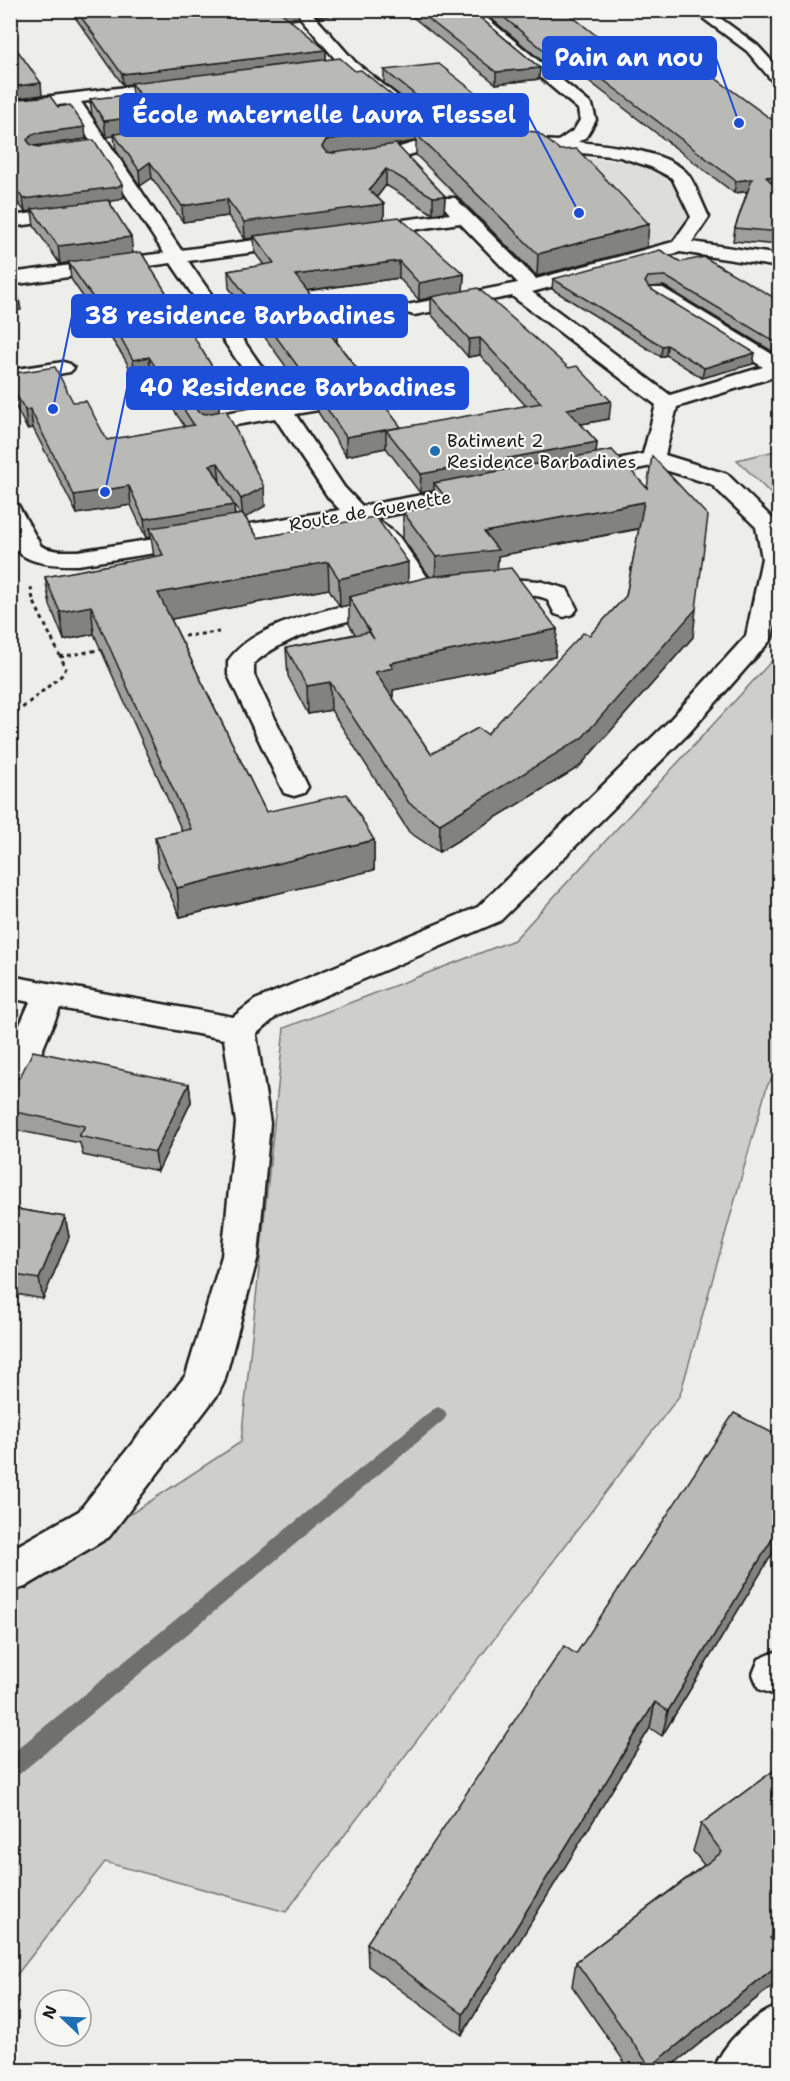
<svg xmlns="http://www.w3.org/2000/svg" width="790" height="2081" font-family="'Shantell Sans',sans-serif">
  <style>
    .built { fill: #ddddda }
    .green { fill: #cececb; stroke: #757574; stroke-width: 1.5 }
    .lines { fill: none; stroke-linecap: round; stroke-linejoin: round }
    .stream { fill: #6f6f6d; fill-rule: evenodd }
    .street-casing { stroke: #1c1c1c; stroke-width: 5 }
    .path { stroke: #1c1c1c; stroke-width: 3; stroke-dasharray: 4 4; stroke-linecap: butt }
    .street { fill: #f6f6f2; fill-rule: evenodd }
    .wall { fill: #9f9f9d; stroke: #1c1c1c; stroke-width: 1.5; fill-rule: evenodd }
    .shaded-wall { fill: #82827f; stroke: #1c1c1c; stroke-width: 1.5 }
    .building { fill: #b9b9b6; stroke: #1c1c1c; stroke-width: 1.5 }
    .poi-dot { fill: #1f6fb2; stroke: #f6f6f2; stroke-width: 2 }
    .labels { text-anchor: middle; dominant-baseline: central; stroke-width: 4.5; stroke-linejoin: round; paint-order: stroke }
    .far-poi-label { font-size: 18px; fill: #1c1c1c; stroke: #f6f6f2; text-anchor: start }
    .far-street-label { font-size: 18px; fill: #1c1c1c; stroke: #f6f6f2 }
    .leader { fill: none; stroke: #1d4ed8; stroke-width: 2 }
    .callout-dot { fill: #1d4ed8; stroke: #f6f6f2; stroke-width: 2 }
    .callout { fill: #1d4ed8; stroke: #1d4ed8; stroke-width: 2 }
    .callout-label { font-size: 24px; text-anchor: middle; font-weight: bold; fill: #fff }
  </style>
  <rect width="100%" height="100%" fill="#edede9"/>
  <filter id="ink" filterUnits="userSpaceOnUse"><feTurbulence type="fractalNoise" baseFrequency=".0167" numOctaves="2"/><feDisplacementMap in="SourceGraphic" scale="12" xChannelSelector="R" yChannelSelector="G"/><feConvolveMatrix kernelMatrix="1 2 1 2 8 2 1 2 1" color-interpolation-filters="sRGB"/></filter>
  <g filter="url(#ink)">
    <polygon class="built" points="491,152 620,161 654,170 676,187 682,195 687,207 686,219 672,237 660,245 533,276 426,168"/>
    <g class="green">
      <polygon points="779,450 780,450 779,502 737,460"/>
      <polygon points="779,653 779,1068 767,1086 680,1395 286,1912 105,1862 11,1982 11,1592 241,1442 284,1028 514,940"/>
    </g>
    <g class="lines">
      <polygon class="stream" points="438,1407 444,1410 447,1415 444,1420 17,1776 10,1779 10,1755 432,1410"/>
      <defs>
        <g id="street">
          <path d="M294,10H309L355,62L446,135L558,141L574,130L580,120L578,109L460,10H477L592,105L596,120L586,137L578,142C608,145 662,150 685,171C694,179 703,206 709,217L692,242L780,255V267L680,252L532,292L670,395L763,367L649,296L646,292L649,288H663L780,359V375L677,407L665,455L727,474L779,525L780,596L772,638L768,643L688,734L500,921L277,1016L256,1034L270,1123L258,1256L224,1382L218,1394L109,1537L25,1587L10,1592V1550L79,1511L186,1375L222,1256L236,1123L224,1039L60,1008L27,1086L22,1095L10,1098V1047L30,1002L10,998V976L233,1017L255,1000L478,907L668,722L746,636L762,558L756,527L711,484L652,466L580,480L572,478L569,473L572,468L643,454L656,405L512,296L414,315L407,313L404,309L407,305L518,283L460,223L363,237L356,235L354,231L356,227L363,225L450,214L440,202L443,198H455L536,279L673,242L691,217L672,178L651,167L620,157L562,151L443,145L402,157L359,164L353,163L350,159L353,155L400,147L430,138L343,68Z"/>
          <polygon points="692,10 709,10 757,45 780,70 780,85 774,83 747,51"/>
          <path d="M176,81L182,83L184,86L182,89L81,102L181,250L300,234L307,236L309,240L307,244L300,246L188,261L287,403L392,385L400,386L403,391L400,396L295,414L344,487L362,506L476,485L484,487L488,492L484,497L376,518L399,537L440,595L436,600L427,603L418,600L381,547L352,522L78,565C55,565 16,566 10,536C9,526 10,513 10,503L18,505L41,546C52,552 65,551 78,551L340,510L328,497L275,418L208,430L200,428L197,423L200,418L208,416L268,406L171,263L10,285V273L164,253L66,104L10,111V101Z"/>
          <polygon points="77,208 83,209 86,213 83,217 10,227 10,216"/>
          <polygon points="63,362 70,364 74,368 70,372 10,382 10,370"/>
          <path d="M510,579L539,581L567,589L577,609L573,614L564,617L555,614L547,599C522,589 496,600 471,594L468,589L471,584Z"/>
          <path d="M394,595L403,598L407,603L403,608C351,621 296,628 254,663V675L308,787L304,793L294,796L284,793L228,675V661C258,617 346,607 394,595Z"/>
          <polygon points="780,1650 780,1693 775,1695 759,1689 753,1674 759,1659"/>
          <path d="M780,2005V2066L775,2070H714C723,2042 753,2016 780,2005Z"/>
        </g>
      </defs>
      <use href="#street" class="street-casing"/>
      <g class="path">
        <polyline points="176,637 219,632"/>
        <polyline points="60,657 104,649"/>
        <polyline points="10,718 61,676 66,668 33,600 31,587"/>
      </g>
      <use href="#street" class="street"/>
    </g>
    <g class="wall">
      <path d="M70,10H298L299,19L289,20L326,50V60L355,71L427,124V132L430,131L436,124L384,83V70L515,124V130L647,247L537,276L416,155V141L392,145L445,196L444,212L433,214L386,185L377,197L384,204V219L464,274L463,291L609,419L581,424L597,442L596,453L612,450L693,637L579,767L439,852L409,832L331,710L308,714L288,676L286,648L355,634L349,624V605L340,607L329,589L171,619L266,812L374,840V870L180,917L158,867L155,837L182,831L94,634L64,640L50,605L45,577L154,557L151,537L146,538L131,505L77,514L33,428L27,429L10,395V374L73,402L107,440L185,427L151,375L135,378L123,356L71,279L69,263L60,264L34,226L32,211L25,212L10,191V100L58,107L86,139L34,146L124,197L119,200L109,201L133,253L224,402L219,403V411L265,506L245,517L258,538L408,582L430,577L403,539V512L433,506L434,490L420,493L386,448L346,456L318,412L317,395L308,397L229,288L228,271L264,265L255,253L254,238L245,239L228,216L183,222L152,178L140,186L116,150L114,136L106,137L92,115L90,99L132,95L131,84L123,85ZM399,278L419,300L431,298V314L468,357L480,355L526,406L401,428L358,387V370L337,342L336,328L307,291ZM232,502L240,514L235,515L234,505ZM639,529L626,596L590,635L487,734L431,754L392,697L393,696V690L555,657L557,629L497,570L498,556Z"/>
      <polygon points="312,10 384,10 318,17"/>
      <polygon points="404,10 471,10 540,68 539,79 496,84"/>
      <polygon points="481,10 564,10 780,191 780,245 733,241 735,228 747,192 734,193 581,75 561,77"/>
      <polygon points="681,262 780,301 780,356 664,286 648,287 753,364 702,378 666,355 661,357 552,289 553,279"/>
      <polygon points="189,1084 191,1102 158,1171 83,1155 80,1143 10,1129 10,1089"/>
      <polygon points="10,1208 65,1217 69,1237 43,1299 10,1293"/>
      <polygon points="780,1437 780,1541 662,1736 650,1728 462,2035 368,1966 367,1943 576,1654"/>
      <polygon points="780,1766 780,1948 778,1949 780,1950 780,1973 776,1983 666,2070 630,2070 572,1986 576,1962 704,1865 693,1851 701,1824"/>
    </g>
    <g class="shaded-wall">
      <polygon points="277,10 298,10 299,19 278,21"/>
      <polygon points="318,10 384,10 318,17"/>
      <polygon points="326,50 326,61 123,85 122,74"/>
      <polygon points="581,63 581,75 561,77 562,65"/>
      <polygon points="540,68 539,79 496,84 496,72"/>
      <polygon points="41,83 42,95 10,99 10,87"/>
      <polygon points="162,114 164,130 114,134 114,136 106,137 104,121"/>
      <polygon points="427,124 427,139 416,134 416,141 327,156 322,147 326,140"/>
      <polygon points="85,127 86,139 34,146 29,152 27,140 32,134"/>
      <polygon points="150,162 152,178 140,186 139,170"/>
      <polygon points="386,169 386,185 370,206 384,204 384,220 254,236 254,238 245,239 244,222 369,190"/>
      <polygon points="780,176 780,189 764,190 766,177"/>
      <polygon points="752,179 750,191 734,193 736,181"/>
      <polygon points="122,184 124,197 119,200 33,211 32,209 32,211 25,212 23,199"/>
      <polygon points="445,196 444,212 433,214 433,197"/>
      <polygon points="227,199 228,216 183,222 182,206"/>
      <polygon points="649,224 647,247 537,276 538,254"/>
      <polygon points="131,237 133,254 60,264 58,246"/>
      <polygon points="399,261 399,278 295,292 295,275"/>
      <polygon points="464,274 463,292 419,300 419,283"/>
      <polygon points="18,293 21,310 10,311 10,294"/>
      <polygon points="336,328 337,346 327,330"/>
      <polygon points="480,338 480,355 468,357 469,339"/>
      <polygon points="667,345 666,355 661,357 662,346"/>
      <polygon points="755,353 753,364 702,378 704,368"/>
      <polygon points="149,357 151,375 135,378 133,360"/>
      <polygon points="358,370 358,389 308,397 307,379"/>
      <polygon points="223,384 224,402 219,403 219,412 199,416 194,406 198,397 214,385"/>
      <polygon points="611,401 609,419 565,427 567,409"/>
      <polygon points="30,409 33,428 27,429 25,410"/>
      <polygon points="401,427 386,430 386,448 346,456 346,437"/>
      <polygon points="597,442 595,461 434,483 434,490 420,493 421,474"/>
      <polygon points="218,463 220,482 210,465"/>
      <polygon points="129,486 131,505 77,514 74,495"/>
      <polygon points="264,487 265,506 243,519 241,499"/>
      <polygon points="644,502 641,528 498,556 497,577 435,585 436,557 484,532"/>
      <polygon points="234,505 235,524 150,528 151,537 146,538 144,519"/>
      <polygon points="328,562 329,589 161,621 158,593"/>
      <polygon points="408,562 408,590 349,597 349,605 340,607 339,579"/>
      <polygon points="91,606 94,634 64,640 60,612"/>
      <polygon points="696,609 693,637 579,767 439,852 440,824"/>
      <polygon points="557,629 555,657 393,690 393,696 376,700 375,672 390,663"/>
      <polygon points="330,682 331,710 308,714 307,686"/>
      <polygon points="374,840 374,870 180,917 177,888"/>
      <polygon points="189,1084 191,1102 158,1171 155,1152"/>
      <polygon points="65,1217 69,1237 43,1299 39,1279"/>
      <polygon points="10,1369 14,1382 10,1388"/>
      <polygon points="780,1526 780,1541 662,1736 668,1711"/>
      <polygon points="655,1702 650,1728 462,2035 463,2014"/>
      <polygon points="780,1931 780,1948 760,1963 770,1938"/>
      <polygon points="780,1963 780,1973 776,1983 666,2070 649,2070 650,2067"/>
    </g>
    <g class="building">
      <polygon points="76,10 278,10 326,50 122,74"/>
      <polygon points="417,10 471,10 540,68 496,72"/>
      <polygon points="495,10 564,10 617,52 670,45 771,119 780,118 780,176 766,177 780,191 780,232 735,228 752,179 736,181 581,63 562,65"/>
      <polygon points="10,40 41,83 10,87"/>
      <polygon points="340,58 355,71 361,70 427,124 326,140 322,147 326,152 333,153 396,144 445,196 433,197 386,169 369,190 384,204 244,222 227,199 182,206 150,162 139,170 114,134 169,128 173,122 171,116 162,114 104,121 90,99 139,94 131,83"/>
      <polygon points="439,64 515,124 447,120 384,70"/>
      <polygon points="50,96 58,107 70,105 85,127 32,134 27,140 31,145 39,147 94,140 122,184 117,187 23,199 10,181 10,100"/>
      <polygon points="434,124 537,132 560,150 577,149 649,224 538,254 416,134 430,131"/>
      <polygon points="108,200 131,237 58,246 32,209"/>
      <polygon points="399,217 464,274 419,283 399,261 295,275 336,328 327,330 358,370 307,379 228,271 274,263 254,236"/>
      <polygon points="660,250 681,262 704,257 780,301 780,345 665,276 648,277 645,282 649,288 755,353 704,368 667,345 662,346 553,279"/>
      <polygon points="141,252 223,384 214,385 218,393 198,397 194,406 198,412 206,414 226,410 264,487 241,499 218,463 210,465 234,505 144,519 129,486 74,495 30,409 25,410 10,383 10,374 55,367 73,402 86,401 107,440 194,425 149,357 133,360 121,338 68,262"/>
      <polygon points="10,277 18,293 10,294"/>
      <polygon points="478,288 569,368 577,366 611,401 567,409 597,442 421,474 386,430 541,403 480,338 469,339 431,297"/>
      <polygon points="369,385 401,427 346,437 317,394"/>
      <polygon points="612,450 647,488 652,456 708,516 696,609 582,738 440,824 409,803 330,682 307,686 286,648 369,632 374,639 349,597 428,577 511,568 557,629 390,663 393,668 375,672 431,754 478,728 487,734 583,633 590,635 626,596 644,502 484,532 498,550 436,557 403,512 450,503 434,483"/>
      <polygon points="243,514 258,538 374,517 379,521 408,562 339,579 328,562 158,593 266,812 347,794 374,840 177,888 155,837 191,829 91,606 60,612 45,577 163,555 150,528"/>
      <polygon points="33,1051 189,1084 155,1152 79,1136 85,1126 10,1111 10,1089 16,1079 20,1077"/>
      <polygon points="10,1208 65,1217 39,1279 10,1274"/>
      <polygon points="734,1413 780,1437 780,1526 668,1711 655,1702 463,2014 367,1943 564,1646 576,1654"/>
      <polygon points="780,1766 780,1931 770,1938 780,1950 780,1963 650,2067 576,1962 722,1852 701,1824"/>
    </g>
  </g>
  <circle class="poi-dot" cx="435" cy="451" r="6"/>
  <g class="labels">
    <g class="far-poi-label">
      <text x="447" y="441">Batiment 2<tspan x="447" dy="21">Residence Barbadines</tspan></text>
    </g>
    <g class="far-street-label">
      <text transform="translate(370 511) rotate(-10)">Route de Guenette</text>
    </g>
  </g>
  <path class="leader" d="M739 123L716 58M579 213L528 115M53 409L72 316M105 492L127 388"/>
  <g class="callout-dot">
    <circle cx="739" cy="123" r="6"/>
    <circle cx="579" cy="213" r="6"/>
    <circle cx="53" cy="409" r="6"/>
    <circle cx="105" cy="492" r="6"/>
  </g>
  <g class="callout">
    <rect x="543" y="37" width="173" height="42" rx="6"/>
    <rect x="120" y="94" width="408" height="42" rx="6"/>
    <rect x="72" y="295" width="335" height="42" rx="6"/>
    <rect x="127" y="367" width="341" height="42" rx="6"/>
  </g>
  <g class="callout-label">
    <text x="629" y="66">Pain an nou</text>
    <text x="324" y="123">École maternelle Laura Flessel</text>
    <text x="240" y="324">38 residence Barbadines</text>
    <text x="298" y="396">40 Residence Barbadines</text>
  </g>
  <rect width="790" height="2081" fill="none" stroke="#f6f6f2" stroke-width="36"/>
  <rect x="18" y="18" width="754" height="2045" fill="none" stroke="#1c1c1c" stroke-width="2" filter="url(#ink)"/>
  <g transform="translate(63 2018) rotate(293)"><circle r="28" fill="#f6f6f2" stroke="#9f9f9c" stroke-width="1.5"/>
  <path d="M0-4.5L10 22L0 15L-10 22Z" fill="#1f6fb2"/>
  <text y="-9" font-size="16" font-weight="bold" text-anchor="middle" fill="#1c1c1c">N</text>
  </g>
</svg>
